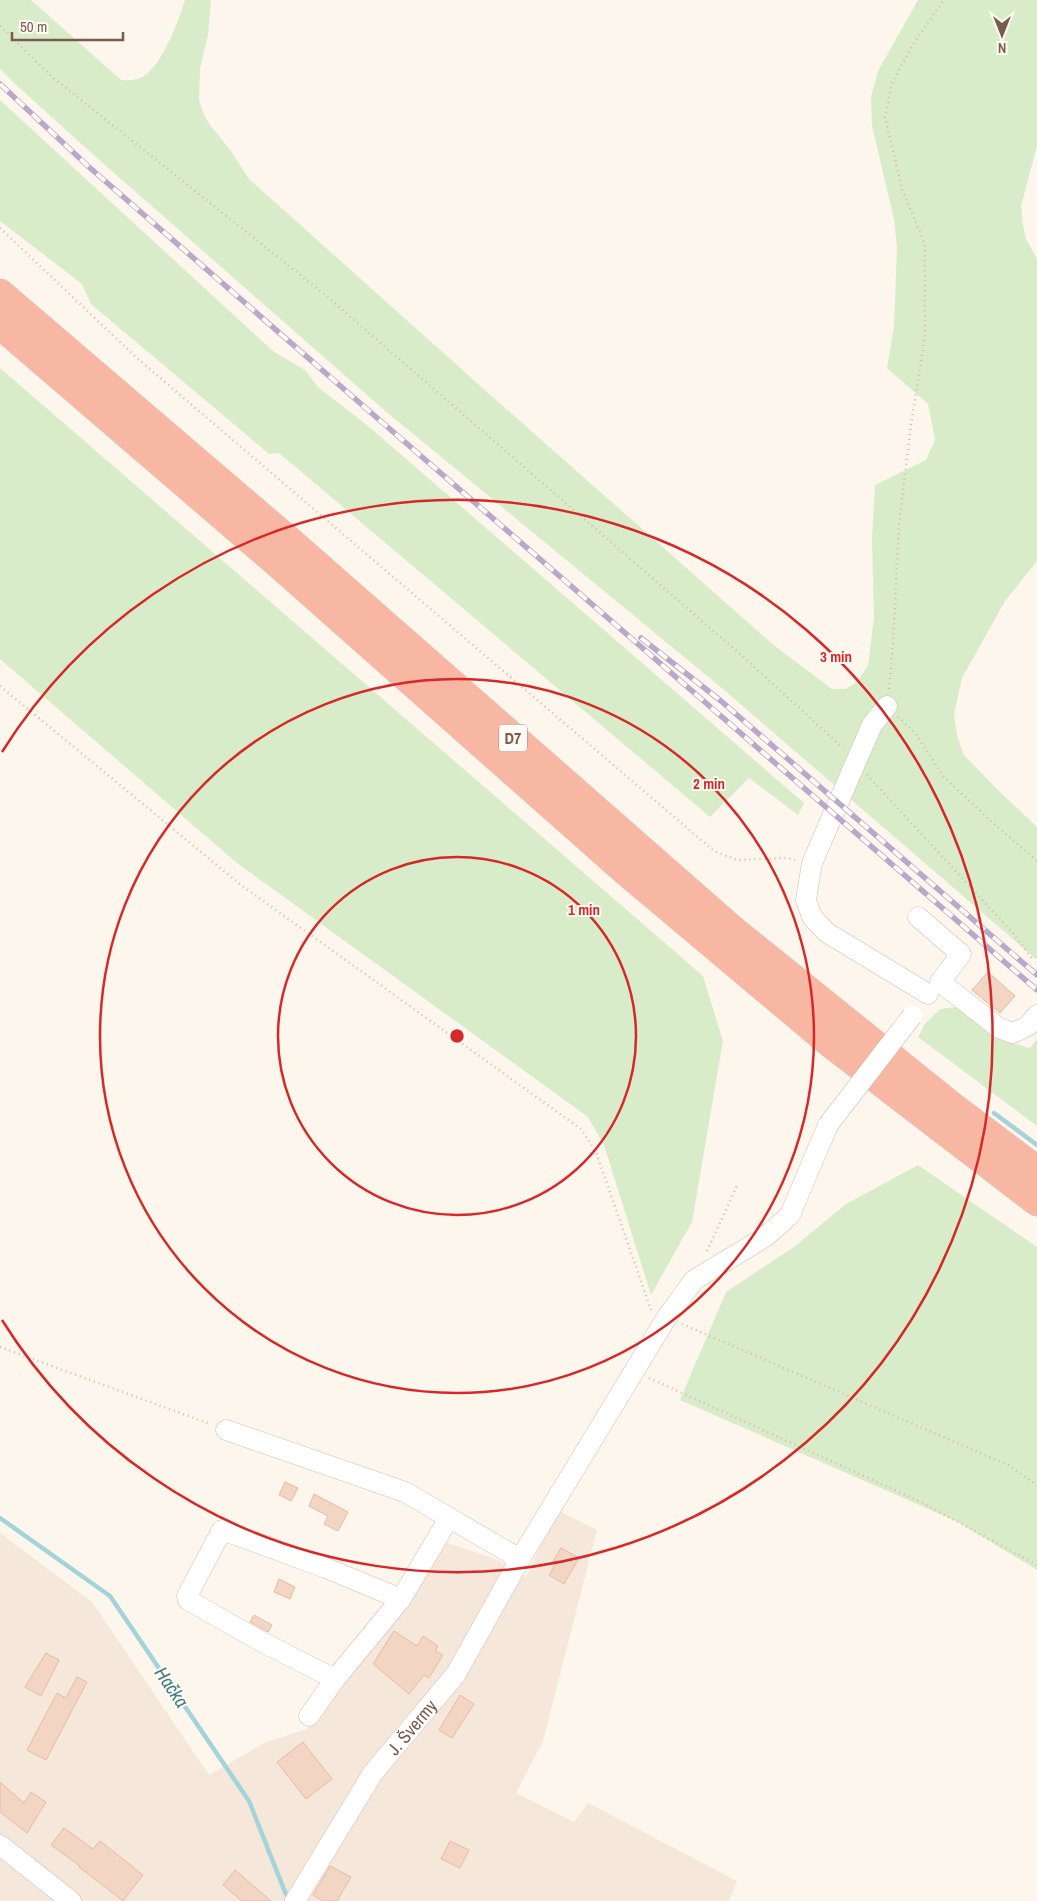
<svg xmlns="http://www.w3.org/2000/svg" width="1037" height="1901" font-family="'Archivo Narrow',sans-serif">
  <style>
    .residential { fill: #f5e8da }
    .green { fill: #d8ecc9 }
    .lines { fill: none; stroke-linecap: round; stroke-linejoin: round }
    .stream { stroke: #a5d3da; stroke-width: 4.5 }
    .building { fill: #f3d5c3; stroke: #e6bba3 }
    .minor-casing { stroke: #d1beb0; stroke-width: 21 }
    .highway-casing { stroke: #dad1cd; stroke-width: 29 }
    .path { stroke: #d9b8a5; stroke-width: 2.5; stroke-dasharray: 1 4; stroke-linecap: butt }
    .minor { stroke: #fff; stroke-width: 20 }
    .highway { stroke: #f7b7a3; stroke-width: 28 }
    .rail-casing { stroke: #b9a8c9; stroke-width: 5.5 }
    .rail { stroke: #fffaf3; stroke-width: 4; stroke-dasharray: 11; stroke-linecap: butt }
    .minor-bridge-casing { stroke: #d1beb0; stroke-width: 21; stroke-linecap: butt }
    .minor-bridge { stroke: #fff; stroke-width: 20 }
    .ring { fill: none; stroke: #d62828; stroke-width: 2.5 }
    .labels { text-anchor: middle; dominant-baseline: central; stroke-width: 4; stroke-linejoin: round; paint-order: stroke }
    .shield { fill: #fffaf3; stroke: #a28b7f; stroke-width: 1 }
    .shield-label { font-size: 16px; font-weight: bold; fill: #7a5c4d }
    .street-label { font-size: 18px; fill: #7a5c4d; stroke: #fffaf3 }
    .water-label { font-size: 19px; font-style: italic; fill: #437c86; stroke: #fffaf3 }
    .centre { fill: #d62828; stroke: #fffaf3; stroke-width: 2.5 }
    .ring-label { font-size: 15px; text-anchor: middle; font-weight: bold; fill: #d62828; stroke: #fffaf3; stroke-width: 4; stroke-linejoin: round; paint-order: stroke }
  </style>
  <rect width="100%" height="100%" fill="#fdf6ec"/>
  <polygon class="residential" points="557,1510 597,1530 543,1741 516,1793 574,1822 588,1803 737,1881 729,1901 0,1901 0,1533 92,1602 209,1775 266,1742 307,1729 445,1542 498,1560 526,1577"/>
  <g class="green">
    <path d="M0,0H31L121,80C130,81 139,80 147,74C165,58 178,22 185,0H211L208,35L200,68L199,100L204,115L210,125L231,151L249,179L487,392L776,647L832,689H846L858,681L868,665L874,618L872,539L875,485L926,460L935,440L928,404L887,368L894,327L897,248L894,219L872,126L871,97L878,71L918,0H1037V146L1021,206L1023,225L1026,239L1037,259V561L1005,601L962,678L954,714L957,735L963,754L999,791L1037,827V960L723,689L383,409L97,158L13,82L0,69Z"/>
    <polygon points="0,100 274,352 305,370 318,387 368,426 804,803 798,815 749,778 710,817 279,453 269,454 91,304 82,284 0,221"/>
    <polygon points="0,368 703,976 723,1041 692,1222 651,1295 604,1145 588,1117 237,863 0,659"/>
    <polygon points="957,1007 1007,1042 1030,1048 1037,1039 1037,1126 918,1037 925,1024 940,1009"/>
    <polygon points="918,1165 1037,1247 1037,1570 958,1522 680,1400 726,1292 794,1247 846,1204"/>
  </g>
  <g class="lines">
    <g class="stream">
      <polyline points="994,1113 1037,1145"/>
      <polyline points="0,1518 110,1596 249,1801 285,1892 290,1900"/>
    </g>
  </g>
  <g class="building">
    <polygon points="988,972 1015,996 1000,1013 972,990"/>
    <polygon points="285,1482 298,1488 291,1501 279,1495"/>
    <polygon points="314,1494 348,1512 338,1531 324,1524 328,1516 309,1506"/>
    <polygon points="561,1548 579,1558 564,1584 549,1575 556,1563 553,1561"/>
    <polygon points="279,1579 295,1587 290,1599 274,1592"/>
    <polygon points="254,1615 272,1625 268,1632 250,1622"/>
    <polygon points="394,1631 417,1646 423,1636 438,1646 435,1651 443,1655 429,1678 424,1675 409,1694 373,1664"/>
    <polygon points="46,1653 59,1660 41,1696 25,1687"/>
    <polygon points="77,1677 87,1682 46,1760 27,1750 57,1693 66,1698"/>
    <polygon points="460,1695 474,1704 452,1738 439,1730"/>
    <polygon points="303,1742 332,1779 306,1799 277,1762"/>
    <polygon points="0,1782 24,1803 31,1792 46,1802 27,1833 0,1812"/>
    <polygon points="64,1828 93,1849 100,1841 143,1875 123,1901 79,1867 80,1866 51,1845"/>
    <polygon points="450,1841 469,1850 460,1868 441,1859"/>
    <polygon points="330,1866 351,1877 337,1901 323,1901 313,1895"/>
    <polygon points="235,1870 271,1901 242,1901 223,1885"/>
  </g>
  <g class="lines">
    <defs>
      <g id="minor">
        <polyline points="887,706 872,725 812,863 806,900 812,917 826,932 928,994"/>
        <polyline points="918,917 961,954 940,982 999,1028 1013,1033 1028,1026 1037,1015"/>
        <polyline points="226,1430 405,1492 520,1559"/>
        <polyline points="335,1679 260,1641 188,1600 187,1596 222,1530 326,1568 401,1599"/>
        <polyline points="309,1716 335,1679 401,1599 449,1518"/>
        <polyline points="0,1845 71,1901"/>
        <path id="s1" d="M295,1901L373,1773L456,1674L520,1559L667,1317L694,1280L765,1237L790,1215L828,1125"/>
      </g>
      <g id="highway">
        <polyline points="0,293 291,542 732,929 952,1106 1037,1170"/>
        <polyline points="0,325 278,564 625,871 832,1045 1037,1202"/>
      </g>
    </defs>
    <use href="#minor" class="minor-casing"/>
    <use href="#highway" class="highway-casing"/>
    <g class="path">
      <polyline points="0,26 51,76 324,294 739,653 843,748"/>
      <polyline points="0,228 138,359 714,851 737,860 787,858 795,860"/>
      <polyline points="0,686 241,885 581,1129 596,1152 651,1310"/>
      <polyline points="889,689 893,644 899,524 911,425 925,336 925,245 902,189 885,117 892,83 915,41 944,0"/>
      <polyline points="898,717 916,734 943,776 993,823 1037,861"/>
      <polyline points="867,775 1012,932 1033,960"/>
      <polyline points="707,1251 737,1186"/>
      <polyline points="682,1324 1008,1465 1037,1485"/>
      <polyline points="0,1347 210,1424"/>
      <polyline points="649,1378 921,1502 1037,1565"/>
    </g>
    <use href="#minor" class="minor"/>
    <use href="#highway" class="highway"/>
    <defs>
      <g id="rail">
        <polyline points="0,84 89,167 376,417 1037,990"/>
        <polyline points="641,638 721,701 1037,975"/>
      </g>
    </defs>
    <use href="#rail" class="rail-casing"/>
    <use href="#rail" class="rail"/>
    <defs>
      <polyline id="minor-bridge" points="828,1125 912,1016"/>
    </defs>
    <use href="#minor-bridge" class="minor-bridge-casing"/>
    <use href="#minor-bridge" class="minor-bridge"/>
  </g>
  <g class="ring">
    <circle cx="457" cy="1036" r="179"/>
    <circle cx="457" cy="1036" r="357"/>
    <path d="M2 752A536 536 0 1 1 2 1320"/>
  </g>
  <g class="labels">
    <rect class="shield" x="499" y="724.5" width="28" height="27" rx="4"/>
    <g class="shield-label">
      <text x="513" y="738">D7</text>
    </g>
    <g class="street-label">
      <text stroke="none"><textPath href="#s1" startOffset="210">J. Švermy</textPath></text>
    </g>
    <g class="water-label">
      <text transform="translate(172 1687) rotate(56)">Hačka</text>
    </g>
  </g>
  <circle cx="457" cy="1036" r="8" class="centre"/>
  <g class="ring-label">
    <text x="836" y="662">3 min</text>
    <text x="709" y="789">2 min</text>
    <text x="584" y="915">1 min</text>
  </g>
  <g transform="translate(1002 35) rotate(180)" stroke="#fffaf3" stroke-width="4" paint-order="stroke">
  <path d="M0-4L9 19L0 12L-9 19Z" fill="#7a5c4d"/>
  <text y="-8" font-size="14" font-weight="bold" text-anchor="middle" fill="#7a5c4d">N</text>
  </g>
  <path d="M12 32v8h111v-8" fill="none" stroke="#7a5c4d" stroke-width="2.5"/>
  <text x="20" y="32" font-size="15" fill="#7a5c4d" stroke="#fffaf3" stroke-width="4" paint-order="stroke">50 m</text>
</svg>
